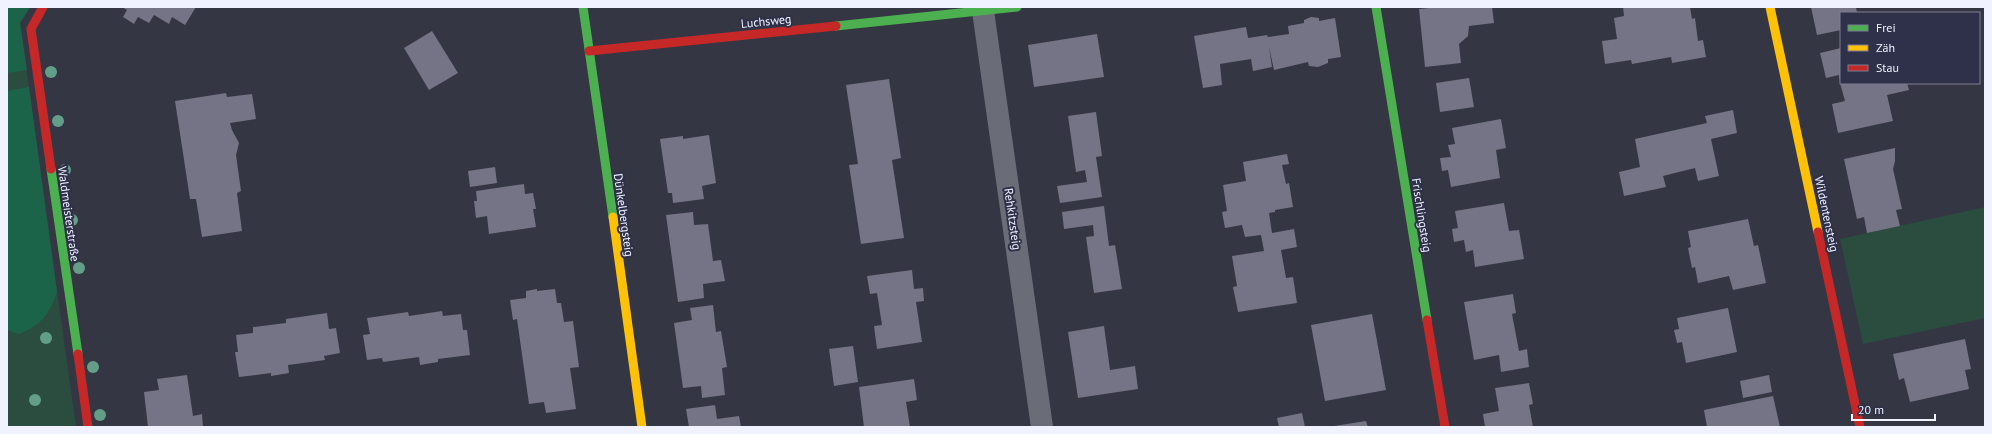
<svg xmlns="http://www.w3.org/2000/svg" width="1992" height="434" font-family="'PT Sans',sans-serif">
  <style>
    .green { fill: #2a4d3f }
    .forest { fill: #1b644a }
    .building { fill: #757386 }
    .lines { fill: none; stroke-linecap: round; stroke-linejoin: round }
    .street { stroke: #6a6c77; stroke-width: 22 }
    .fast { stroke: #4caf50; stroke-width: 9 }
    .slow { stroke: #ffc107; stroke-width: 9 }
    .jam { stroke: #c62828; stroke-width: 9 }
    .tree { fill: #629e88 }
    .labels { text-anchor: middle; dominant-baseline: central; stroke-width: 4; stroke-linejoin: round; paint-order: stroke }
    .street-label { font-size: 12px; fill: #f0f2ff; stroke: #2e3149 }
  </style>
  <rect width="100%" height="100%" fill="#343643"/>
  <g class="green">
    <polygon points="7,7 30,7 20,23 76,427 7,427"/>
    <polygon points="1985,207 1985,318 1863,344 1840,239"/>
  </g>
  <g class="forest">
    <polygon points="7,7 30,7 20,23 27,70 7,73"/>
    <path d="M29,87L57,292C49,315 41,325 19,334L7,330V91Z"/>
  </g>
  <g class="building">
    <polygon points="122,7 196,7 185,25 172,17 169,24 154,15 149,23 138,17 134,24 123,17 127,10"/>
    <polygon points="1440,7 1492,7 1494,23 1469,26 1468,36 1459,44 1461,63 1425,67 1419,9"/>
    <polygon points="1623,7 1690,7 1692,19 1695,18 1698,41 1703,40 1706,57 1672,63 1671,57 1632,64 1631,60 1605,64 1602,41 1617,39 1614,18 1624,16"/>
    <polygon points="1811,7 1856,7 1857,13 1841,13 1841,30 1817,35"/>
    <polygon points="1311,17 1319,18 1319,21 1335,18 1341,57 1328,59 1328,63 1318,67 1309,66 1308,62 1274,70 1269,47 1272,67 1253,71 1251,59 1220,64 1222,85 1203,88 1194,36 1246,27 1248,38 1267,35 1268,37 1289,34 1288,26 1304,23 1304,20"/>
    <polygon points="432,31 458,73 429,90 404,48"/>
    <polygon points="1097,34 1104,77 1034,87 1028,45"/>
    <polygon points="1841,48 1841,83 1840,83 1839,75 1826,78 1820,53"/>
    <polygon points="1469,78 1474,107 1440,112 1436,83"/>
    <polygon points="889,79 901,158 892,160 904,238 861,244 849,165 858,164 846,85"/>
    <polygon points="1840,83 1907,83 1909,90 1887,95 1893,121 1838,133 1832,104 1845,101"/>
    <polygon points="226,93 227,97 252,94 256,119 230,123 232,130 239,143 236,155 241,191 237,193 242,231 202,237 196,199 190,199 175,101"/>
    <polygon points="1733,110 1737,133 1711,139 1719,176 1698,181 1695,168 1663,176 1666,187 1624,196 1619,172 1640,167 1635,139 1707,123 1705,116"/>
    <polygon points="1096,112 1102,156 1096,157 1102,197 1060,203 1057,186 1087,182 1085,170 1076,172 1068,116"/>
    <polygon points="1501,119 1506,148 1496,150 1500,178 1451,187 1448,170 1442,171 1440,158 1451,157 1448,145 1455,144 1452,128"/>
    <polygon points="709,135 716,183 702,186 704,199 673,203 672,193 668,193 660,139 683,136 683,139"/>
    <polygon points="1895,148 1895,161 1893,169 1902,209 1896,210 1900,226 1867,233 1864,217 1857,219 1844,159"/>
    <polygon points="1287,154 1289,164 1282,165 1286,184 1289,183 1293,207 1275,210 1275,212 1269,213 1272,233 1294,229 1297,247 1281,250 1286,278 1293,277 1297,303 1238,312 1233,287 1237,286 1232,256 1264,251 1261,235 1245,237 1242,225 1225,228 1222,212 1227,211 1223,185 1246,181 1243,162"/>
    <polygon points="495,167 497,183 470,187 468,171"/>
    <polygon points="524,184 525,194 533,193 536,209 533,209 536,227 489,234 487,216 476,218 474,201 477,201 476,191"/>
    <polygon points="1504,203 1509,231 1519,230 1524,259 1475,267 1473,250 1466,252 1464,240 1454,242 1452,229 1458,228 1455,211"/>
    <polygon points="1104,206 1109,246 1115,245 1122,289 1094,293 1086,237 1094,236 1093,225 1064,229 1062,212"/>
    <polygon points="693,212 694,225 708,224 713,261 721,260 725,281 703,284 704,298 678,302 666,215"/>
    <polygon points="1748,219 1754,246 1758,245 1766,283 1733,290 1729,276 1698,283 1695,267 1692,268 1688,248 1691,247 1688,231"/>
    <polygon points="912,270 914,289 923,288 924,301 916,302 922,342 877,349 874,326 882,325 877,293 870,294 867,276"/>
    <polygon points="537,289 537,291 555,289 557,303 561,303 564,322 573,321 579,367 570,368 576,409 546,413 544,402 529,404 517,319 513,320 510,300 526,298 526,291"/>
    <polygon points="1513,294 1516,313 1512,314 1519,351 1527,349 1529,367 1501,372 1499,355 1474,360 1464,302"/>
    <polygon points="713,305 716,332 721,331 727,367 722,368 725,395 702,398 701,386 683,388 674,323 692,320 690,308"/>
    <polygon points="1728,308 1737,352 1686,363 1682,342 1677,343 1674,330 1679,329 1677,318"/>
    <polygon points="442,311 443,316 461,314 463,330 467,330 470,355 438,359 438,362 420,365 419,357 383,362 382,358 367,360 363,335 370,334 367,318 408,312 409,316"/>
    <polygon points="327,313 329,329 336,328 340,353 324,356 325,360 288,365 289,373 271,376 271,373 239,377 235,352 238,352 236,335 253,333 253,327 286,323 286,319"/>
    <polygon points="1372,314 1386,390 1325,401 1311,325"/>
    <polygon points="1104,326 1110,370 1135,366 1138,389 1078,398 1068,332"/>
    <polygon points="1965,339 1971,369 1965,370 1969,389 1910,402 1904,378 1899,380 1893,354"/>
    <polygon points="853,346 858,382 834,386 829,349"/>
    <polygon points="187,375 193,416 202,414 203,427 148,427 144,392 159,390 157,379"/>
    <polygon points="1769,375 1772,392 1743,398 1740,381"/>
    <polygon points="914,379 917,400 906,402 910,427 864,427 859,387"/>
    <polygon points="1529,383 1533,404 1529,405 1533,427 1485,427 1483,414 1499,411 1495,388"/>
    <polygon points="1773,396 1780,427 1707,427 1704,410"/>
    <polygon points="715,405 717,419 739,416 741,427 689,427 686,409"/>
    <polygon points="1302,413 1305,427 1279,427 1277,418"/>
    <polygon points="1366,421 1368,427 1334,427 1334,426"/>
  </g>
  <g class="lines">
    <polyline class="street" points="983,11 1042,427"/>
    <g class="fast">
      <polyline points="583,7 613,217"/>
      <polyline points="1376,7 1427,320"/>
      <polyline points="836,26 1017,7"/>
      <polyline points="51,169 78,354"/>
    </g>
    <g class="slow">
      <polyline points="1770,7 1818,232"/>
      <polyline points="613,217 642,427"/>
    </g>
    <g class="jam">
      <polyline points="43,7 31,29 51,169"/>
      <polyline points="589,51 836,26"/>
      <polyline points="1818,232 1860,427"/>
      <polyline points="1427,320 1445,427"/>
      <polyline points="78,354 88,427"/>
    </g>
  </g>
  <g class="tree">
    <circle cx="51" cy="72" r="6"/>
    <circle cx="58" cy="121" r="6"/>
    <circle cx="65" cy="170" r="6"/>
    <circle cx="72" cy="220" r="6"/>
    <circle cx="79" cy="268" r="6"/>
    <circle cx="46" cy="338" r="6"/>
    <circle cx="93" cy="367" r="6"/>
    <circle cx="35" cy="400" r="6"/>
    <circle cx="100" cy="415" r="6"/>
  </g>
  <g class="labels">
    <g class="street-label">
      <text transform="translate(766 21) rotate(-6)">Luchsweg</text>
      <text transform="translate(69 214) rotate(82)">Waldmeisterstraße</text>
      <text transform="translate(1827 214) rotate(78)">Wildentensteig</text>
      <text transform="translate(624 215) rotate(82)">Dünkelbergsteig</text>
      <text transform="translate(1422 215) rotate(81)">Frischlingsteig</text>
      <text transform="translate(1013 219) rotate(82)">Rehkitzsteig</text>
    </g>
  </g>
  <rect width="1992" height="434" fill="none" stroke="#f0f2ff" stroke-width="16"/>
  <rect x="1840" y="12" width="140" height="72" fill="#2e3149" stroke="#7c7e92"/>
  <rect x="1848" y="25" width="20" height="6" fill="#4caf50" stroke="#7c7e92"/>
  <text x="1876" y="32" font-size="12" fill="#f0f2ff">Frei</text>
  <rect x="1848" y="45" width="20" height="6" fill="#ffc107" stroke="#7c7e92"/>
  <text x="1876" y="52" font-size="12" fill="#f0f2ff">Zäh</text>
  <rect x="1848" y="65" width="20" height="6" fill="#c62828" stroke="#7c7e92"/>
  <text x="1876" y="72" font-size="12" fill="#f0f2ff">Stau</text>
  <path d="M1852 414v6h83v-6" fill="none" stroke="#f0f2ff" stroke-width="2"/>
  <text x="1858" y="414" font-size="12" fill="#f0f2ff" stroke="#2e3149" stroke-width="3" paint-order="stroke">20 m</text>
</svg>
